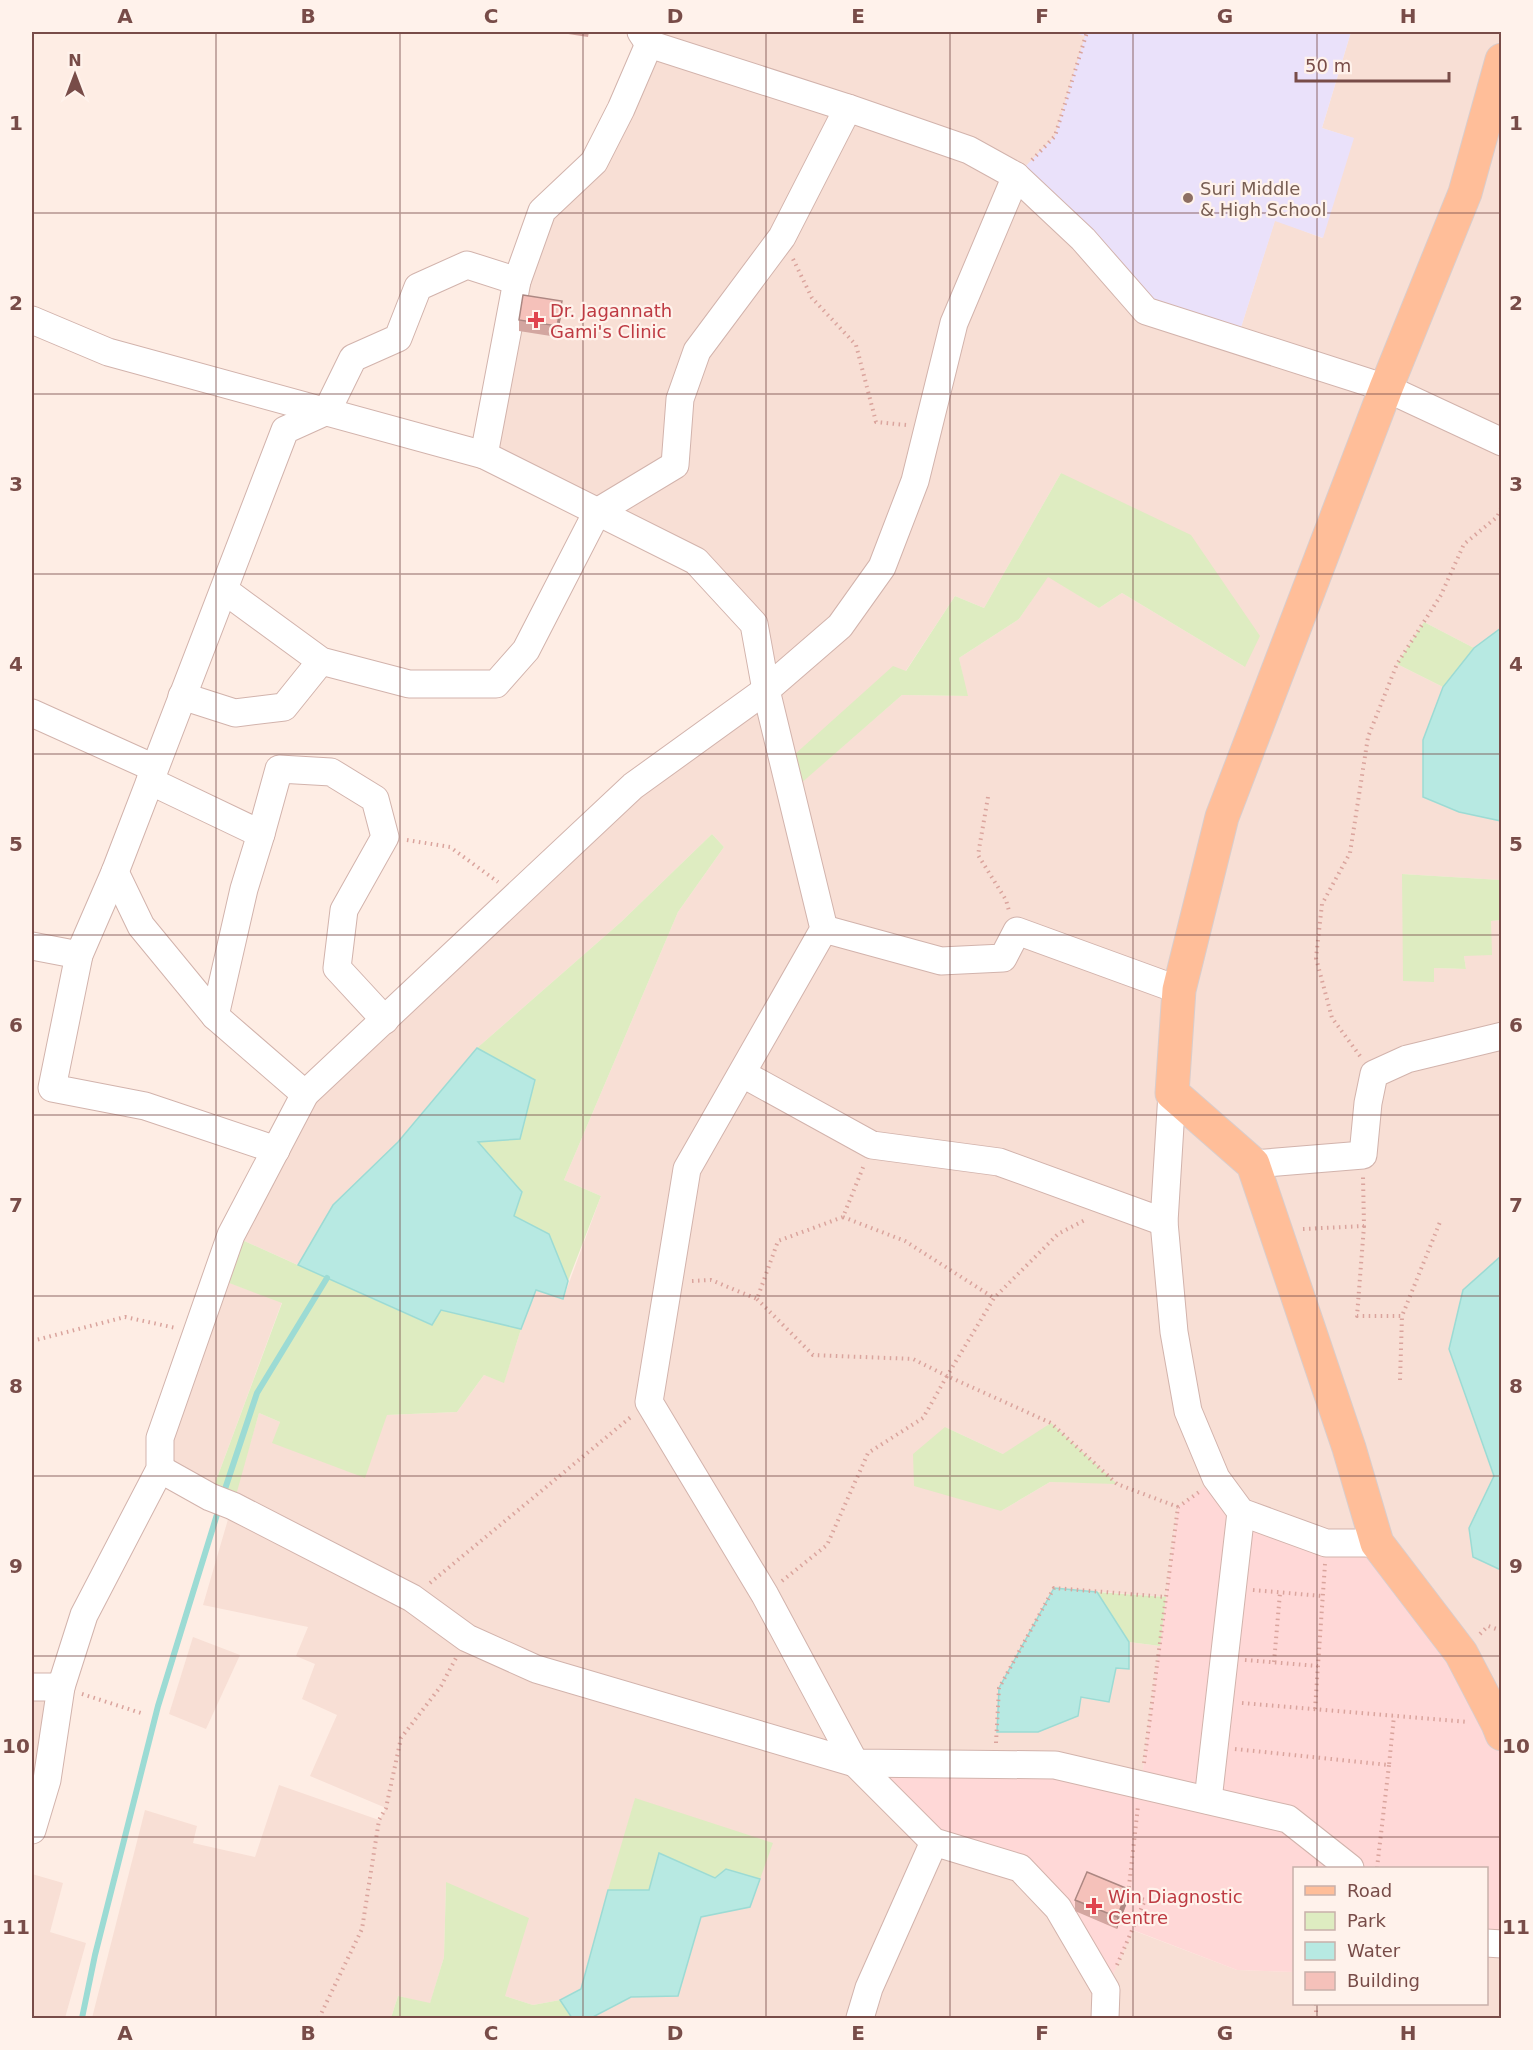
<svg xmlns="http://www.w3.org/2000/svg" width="1533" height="2050" font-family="'DejaVu Sans',sans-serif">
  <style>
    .residential { fill: #f8dfd5; fill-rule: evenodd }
    .commercial { fill: #ffd8d7 }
    .education { fill: #eae1fa }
    .green { fill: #deecc1 }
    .water { fill: #b7e9e2; stroke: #9cdbd4; stroke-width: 1.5 }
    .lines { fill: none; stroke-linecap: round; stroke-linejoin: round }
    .stream { stroke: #9cdbd4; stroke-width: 6 }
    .minor-casing { stroke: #d2b3ac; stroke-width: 29 }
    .major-casing { stroke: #d9cdcc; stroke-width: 35 }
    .path { stroke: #daa49d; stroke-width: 4; stroke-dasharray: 1.5 4.5; stroke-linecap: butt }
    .minor { stroke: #fff; stroke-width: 27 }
    .major { stroke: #ffbe99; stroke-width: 33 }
    .wall { fill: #d3a6a0 }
    .shaded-wall { fill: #ac8782 }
    .building { fill: #f5c1ba; stroke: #ac8782; stroke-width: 1.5 }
    .grid { fill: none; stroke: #784c48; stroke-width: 1.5; stroke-opacity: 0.55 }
    .education-dot { fill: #8d6e63; stroke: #fff2eb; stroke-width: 2 }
    .health-dot { fill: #e0444e; stroke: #fff2eb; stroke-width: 2 }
    .labels { text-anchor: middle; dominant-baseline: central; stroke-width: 4.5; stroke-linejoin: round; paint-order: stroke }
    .education-label { font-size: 18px; fill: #785e54; stroke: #fff2eb; text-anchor: start }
    .health-label { font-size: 18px; fill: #be3a42; stroke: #fff2eb; text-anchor: start }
    .neatline { fill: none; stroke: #784c48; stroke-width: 2 }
    .grid-label { font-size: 20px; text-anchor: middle; font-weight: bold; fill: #784c48 }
  </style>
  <rect width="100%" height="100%" fill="#feede4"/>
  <g class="residential">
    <path d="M641,32H1071L1086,36L1055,136L1237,340L1275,220L1322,238L1353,138L1322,128L1351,32H1501V628L1474,648L1424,622L1397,664L1443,687L1423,740L1459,812L1501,821V880L1402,874L1434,981V968L1466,969L1464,956L1491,921L1501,920V1256L1463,1290L1449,1349L1494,1476L1469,1529L1473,1556L1501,1570V1734L1178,1507L1166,1597L1054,1588L1080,1697L1116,1667L1129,1669V1642L1160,1646L1141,1784L1020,1868L1106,1990L1132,1930L1237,1970L1294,1972V2004H1486L1487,1943L1501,1944V2018H591L631,1997L678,1996L701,1917L750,1906L635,1799L581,1989L560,2000L533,2005L505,1996L446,1882L444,1957L430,2004L398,1996L391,2018H92L145,1810L197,1826L193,1843L255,1857L279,1785L379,1820L386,1808L310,1776L337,1715L302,1699L315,1664L296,1656L308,1627L203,1605L259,1413L280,1422L273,1443L387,1415L457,1412L484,1375L504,1382L521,1329L536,1290L563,1299L601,1196L564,1180L678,912L724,847L712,834L621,922L477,1048L398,1142L333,1205L298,1265L231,1235L305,1094L633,786L766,690L754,624L696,562L484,455L542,211L594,162ZM1061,473L1245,667L1122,593L1099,608L1048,576L1019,619L959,658L967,696L902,695L791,791L905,672L955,596L984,608ZM945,1427L1003,1454L1116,1483L1050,1482L1001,1511Z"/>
    <polygon points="216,1278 282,1302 210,1497 160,1469"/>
    <polygon points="193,1637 240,1655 206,1729 169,1714"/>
    <polygon points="32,1687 61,1687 32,1830"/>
    <polygon points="32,1874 63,1883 50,1932 86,1943 65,2018 32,2018"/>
  </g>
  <polygon class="commercial" points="1216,1478 1241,1512 1377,1543 1501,1734 1501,1944 1487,1943 1486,1868 1294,1868 1294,1972 1237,1970 1133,1930 1106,1990 1020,1868 934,1842 855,1763 1141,1784 1178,1507"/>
  <polygon class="education" points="1071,32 1351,32 1322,128 1354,138 1323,238 1275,221 1237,340 1146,311 1016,176 1055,136 1085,36"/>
  <g class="green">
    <polygon points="1061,473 1191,535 1260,636 1245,667 1122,593 1099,608 1048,577 1019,619 959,658 968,696 902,695 791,792 784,764 893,666 906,671 955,596 984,608"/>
    <polygon points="1424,622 1474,648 1443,687 1397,664"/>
    <polygon points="712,834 724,847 678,912 564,1180 601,1196 568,1281 549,1234 514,1216 521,1192 477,1142 477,1048 621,922"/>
    <polygon points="1402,874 1501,880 1501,920 1491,921 1492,955 1464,956 1466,969 1434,968 1434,982 1403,981"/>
    <polygon points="231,1235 431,1325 440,1310 521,1329 504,1383 484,1375 457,1412 387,1415 365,1478 272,1443 280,1422 259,1413 233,1506 210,1497 282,1303 216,1278"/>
    <polygon points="1051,1423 1117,1484 1050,1482 1001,1511 914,1486 913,1454 945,1427 1003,1454"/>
    <polygon points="1097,1592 1166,1597 1160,1646 1129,1642"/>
    <polygon points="635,1798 773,1843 760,1879 727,1869 715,1878 659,1854 649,1890 608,1890"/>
    <polygon points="446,1882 529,1918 505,1996 533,2005 560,2000 572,2018 391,2018 398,1996 430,2003 444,1957"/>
  </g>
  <g class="water">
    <polygon points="1501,628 1501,821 1459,812 1423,797 1423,740 1443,687 1474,648"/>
    <polygon points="477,1048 535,1080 520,1139 478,1142 522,1192 514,1216 549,1234 568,1281 563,1299 536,1290 521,1329 441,1310 432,1325 298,1265 333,1205 398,1142"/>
    <polygon points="1501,1256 1501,1570 1473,1557 1469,1528 1494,1476 1449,1349 1463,1290"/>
    <polygon points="1054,1588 1097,1592 1129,1642 1129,1669 1116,1668 1109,1702 1081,1697 1078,1716 1038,1732 997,1732 999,1688"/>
    <polygon points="659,1853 715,1878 726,1869 760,1879 750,1907 701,1917 678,1996 631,1997 591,2018 572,2018 560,2000 581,1989 608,1890 649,1890"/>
  </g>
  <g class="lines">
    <g class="stream">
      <polyline points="223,1495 257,1393 327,1278"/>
      <polyline points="82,2018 95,1955 158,1706 219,1508"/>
    </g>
    <defs>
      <g id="minor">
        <polyline points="641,32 649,44 848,108 969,150 1016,176 1083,239 1146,311 1386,388 1502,442"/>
        <polyline points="32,320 108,352 484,455 696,561 754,624 766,690 824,929 687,1169 649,1402 765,1595 855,1763 934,1842 1020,1868 1058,1908 1106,1990 1105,2018"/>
        <polyline points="484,455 517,281 542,211 594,162 621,109 649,44"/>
        <polyline points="224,590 321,661 409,684 496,684 526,650 597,512 675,465 680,399 697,351 782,237 848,108"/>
        <polyline points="182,696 235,713 284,707 321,661"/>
        <polyline points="32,713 154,768"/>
        <polyline points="150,781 261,834 279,769 331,772 375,799 385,837 344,910 337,968 385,1020"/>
        <polyline points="115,872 141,926 215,1016 305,1094"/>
        <polyline points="824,929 941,961 1003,958 1017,931 1179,990"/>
        <polyline points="32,946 79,955"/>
        <polyline points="215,1016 244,889 261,834"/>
        <polyline points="743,1074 872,1145 999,1162 1164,1222"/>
        <polyline points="1172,1093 1164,1222 1174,1332 1188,1411 1216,1478 1241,1512 1326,1543 1377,1543"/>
        <polyline points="276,1150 145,1106 52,1088 79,955 115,872 285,430 327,411 353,358 398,338 418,287 467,265 517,281"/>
        <polyline points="1253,1164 1363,1155 1368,1103 1374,1074 1407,1059 1502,1036"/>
        <polyline points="160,1469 210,1497 233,1506 412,1598 467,1638 536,1669 855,1763 1055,1765 1288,1819 1350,1868"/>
        <polyline points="32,1687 61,1687"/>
        <polyline points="1208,1800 1241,1512"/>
        <polyline points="32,1830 47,1780 61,1687 84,1615 160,1469 160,1438 231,1235 305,1094 633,786 766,690 840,626 882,567 915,481 954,323 1016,176"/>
        <polyline points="1486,1943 1502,1944"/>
        <polyline points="860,2018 869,1988 934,1842"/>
      </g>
      <polyline id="major" points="1502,60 1465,193 1386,388 1222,817 1179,990 1172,1093 1253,1164 1349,1448 1377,1543 1461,1653 1498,1724 1502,1734"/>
    </defs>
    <use href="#minor" class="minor-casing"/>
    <use href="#major" class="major-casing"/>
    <g class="path">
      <polyline points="1032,160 1055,136 1087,32"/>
      <polyline points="793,259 812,298 856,345 876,422 906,425"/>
      <polyline points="988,797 978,855 1006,900 1009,911"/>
      <polyline points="407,840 450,847 498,882"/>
      <polyline points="1360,1056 1332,1018 1316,958 1322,904 1350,853 1368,737 1397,664 1441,595 1464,544 1497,517 1502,507"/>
      <polyline points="843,1217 905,1241 994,1298"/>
      <polyline points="1364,1226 1357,1316 1402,1316 1440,1222"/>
      <polyline points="1303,1229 1364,1226 1363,1177"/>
      <polyline points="692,1281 711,1280 757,1299 778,1241 843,1217 864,1165"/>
      <polyline points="757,1299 813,1355 913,1359 947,1376 994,1298 1058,1234 1087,1219"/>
      <polyline points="32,1341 125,1317 176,1328"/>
      <polyline points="1400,1380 1402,1316"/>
      <polyline points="782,1581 827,1545 868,1453 923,1418 947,1376 1051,1423 1117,1484 1178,1507"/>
      <polyline points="430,1583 632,1416"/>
      <polyline points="1253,1590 1322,1596"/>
      <polyline points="1480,1634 1488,1626 1502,1631"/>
      <polyline points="1245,1660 1318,1666"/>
      <polyline points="1274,1662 1280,1593"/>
      <polyline points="82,1694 144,1714"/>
      <polyline points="1242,1703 1468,1722"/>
      <polyline points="1315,1709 1325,1564"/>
      <polyline points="996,1743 999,1688 1054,1588 1166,1597"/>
      <polyline points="1235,1749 1389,1765 1394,1716"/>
      <polyline points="1144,1763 1178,1507 1199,1492"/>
      <polyline points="1377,1868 1389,1765"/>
      <polyline points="1117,1965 1145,1900 1128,1895 1138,1806"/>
      <polyline points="319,2018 362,1929 379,1820 386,1808 401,1738 441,1686 456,1658"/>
      <polyline points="1316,2018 1316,2004"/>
    </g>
    <use href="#minor" class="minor"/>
    <use href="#major" class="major"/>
  </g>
  <g class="wall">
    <polygon points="555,32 589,32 588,37"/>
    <polygon points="562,312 557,337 519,331 519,320"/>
    <polygon points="1075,1900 1128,1900 1117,1929 1075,1911"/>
  </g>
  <g class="shaded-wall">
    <polygon points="562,301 562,312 557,337 557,326"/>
    <polygon points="1128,1889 1128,1900 1117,1929 1117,1917"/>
  </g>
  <g class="building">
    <polygon points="523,295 562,301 557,326 519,320"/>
    <polygon points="1087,1872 1128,1889 1117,1917 1075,1900"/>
  </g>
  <path class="grid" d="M216,32V2018M400,32V2018M583,32V2018M766,32V2018M950,32V2018M1133,32V2018M1317,32V1868M32,213H1502M32,394H1502M32,574H1502M32,754H1502M32,935H1502M32,1115H1502M32,1296H1502M32,1476H1502M32,1656H1502M32,1837H1502M1317,2004V2018"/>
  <circle class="education-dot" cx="1188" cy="198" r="6"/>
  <g class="health-dot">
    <path d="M533 311h6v6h6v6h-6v6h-6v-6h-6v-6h6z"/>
    <path d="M1091 1897h6v6h6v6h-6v6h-6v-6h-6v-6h6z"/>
  </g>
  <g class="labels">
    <g class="education-label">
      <text x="1200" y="188">Suri Middle<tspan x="1200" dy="21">&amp; High School</tspan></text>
    </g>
    <g class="health-label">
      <text x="550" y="310">Dr. Jagannath<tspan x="550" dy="21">Gami's Clinic</tspan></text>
      <text x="1108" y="1896">Win Diagnostic<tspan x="1108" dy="21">Centre</tspan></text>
    </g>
  </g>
  <rect width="1533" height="2050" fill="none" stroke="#fff2eb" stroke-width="66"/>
  <rect x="1293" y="1867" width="195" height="138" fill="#fff2eb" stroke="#c9b0aa" stroke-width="1.5"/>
  <rect x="1305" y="1886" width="30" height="9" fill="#ffbe99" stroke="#c9b0aa" stroke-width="1.5"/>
  <text x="1347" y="1897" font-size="18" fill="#784c48">Road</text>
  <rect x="1305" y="1912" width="30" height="18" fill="#deecc1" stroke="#c9b0aa" stroke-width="1.5"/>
  <text x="1347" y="1927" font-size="18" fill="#784c48">Park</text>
  <rect x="1305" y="1942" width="30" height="18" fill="#b7e9e2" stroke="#c9b0aa" stroke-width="1.5"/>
  <text x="1347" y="1957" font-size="18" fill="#784c48">Water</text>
  <rect x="1305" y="1972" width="30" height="18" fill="#f5c1ba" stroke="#c9b0aa" stroke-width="1.5"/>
  <text x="1347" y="1987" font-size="18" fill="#784c48">Building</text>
  <g transform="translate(75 75)" stroke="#fff2eb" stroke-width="4.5" paint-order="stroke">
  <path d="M0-4.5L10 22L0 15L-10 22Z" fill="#784c48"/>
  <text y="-9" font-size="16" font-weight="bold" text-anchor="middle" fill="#784c48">N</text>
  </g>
  <path d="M1296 72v9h153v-9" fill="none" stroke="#784c48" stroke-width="3"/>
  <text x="1305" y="72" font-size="18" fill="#784c48" stroke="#fff2eb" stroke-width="4.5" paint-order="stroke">50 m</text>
  <rect x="33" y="33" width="1467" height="1984" class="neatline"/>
  <g class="grid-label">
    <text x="125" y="23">A</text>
    <text x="308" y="23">B</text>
    <text x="491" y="23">C</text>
    <text x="675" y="23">D</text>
    <text x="858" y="23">E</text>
    <text x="1042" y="23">F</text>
    <text x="1225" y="23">G</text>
    <text x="1408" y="23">H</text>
    <text x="16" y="130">1</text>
    <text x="1516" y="130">1</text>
    <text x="16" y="310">2</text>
    <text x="1516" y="310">2</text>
    <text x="16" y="491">3</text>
    <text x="1516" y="491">3</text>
    <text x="16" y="671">4</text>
    <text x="1516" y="671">4</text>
    <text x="16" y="851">5</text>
    <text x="1516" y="851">5</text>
    <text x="16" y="1032">6</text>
    <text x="1516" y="1032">6</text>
    <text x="16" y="1212">7</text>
    <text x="1516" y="1212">7</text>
    <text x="16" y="1393">8</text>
    <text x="1516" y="1393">8</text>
    <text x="16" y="1573">9</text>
    <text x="1516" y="1573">9</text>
    <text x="16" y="1753">10</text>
    <text x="1516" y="1753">10</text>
    <text x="16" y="1934">11</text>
    <text x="1516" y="1934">11</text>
    <text x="125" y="2040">A</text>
    <text x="308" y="2040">B</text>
    <text x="491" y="2040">C</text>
    <text x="675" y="2040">D</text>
    <text x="858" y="2040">E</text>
    <text x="1042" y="2040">F</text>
    <text x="1225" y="2040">G</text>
    <text x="1408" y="2040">H</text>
  </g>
</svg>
